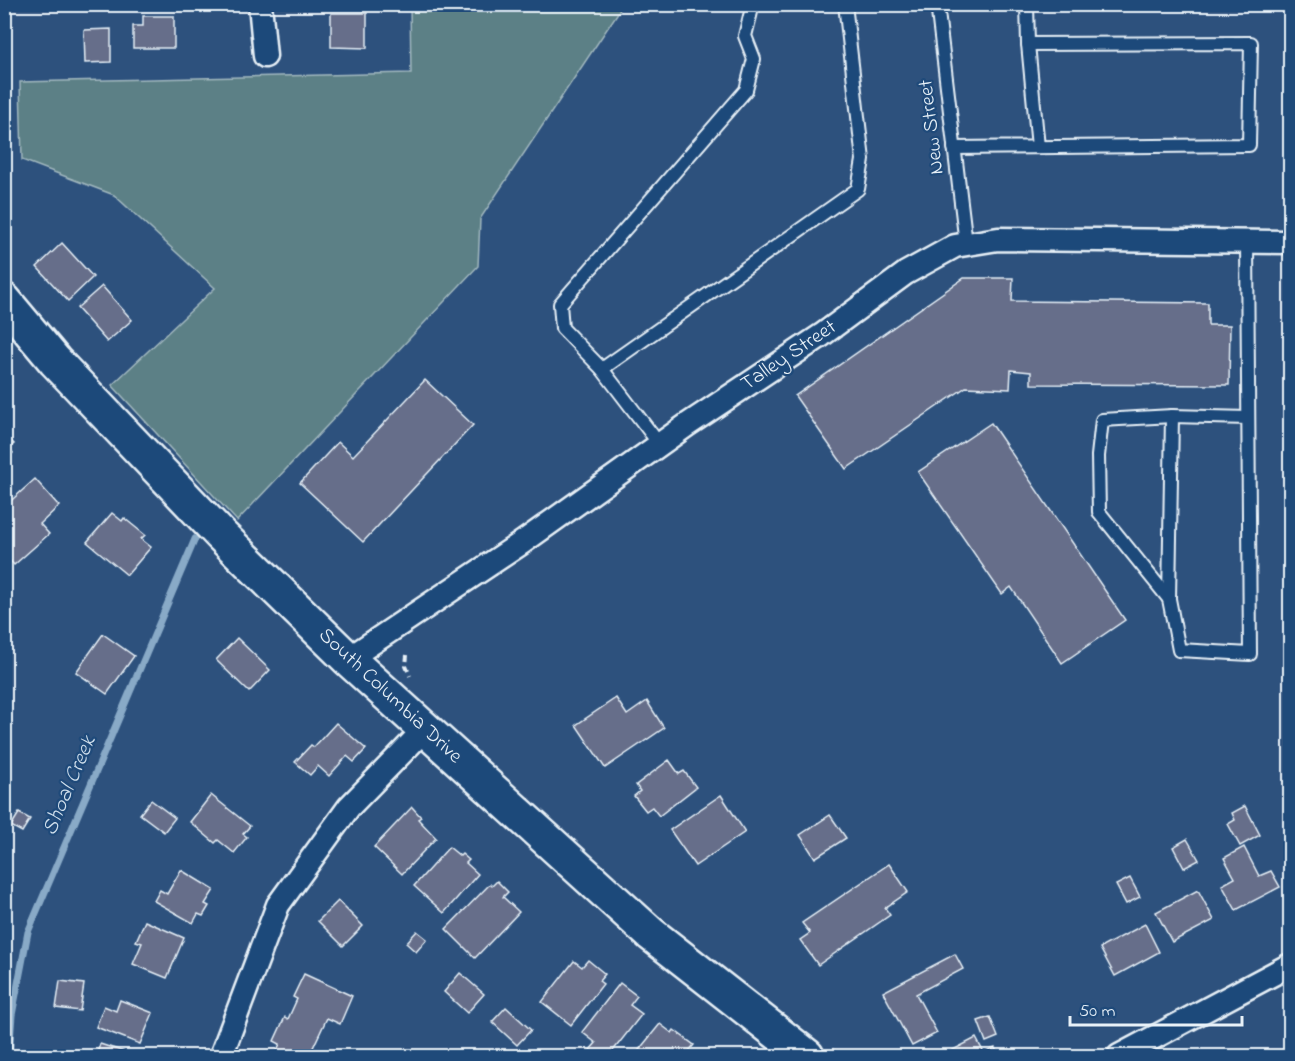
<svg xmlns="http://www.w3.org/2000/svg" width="1295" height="1061" font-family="'Indie Flower',sans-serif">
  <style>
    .green { fill: #5c8086; stroke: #a2b8bf; stroke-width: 1.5 }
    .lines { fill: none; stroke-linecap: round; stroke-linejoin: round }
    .stream { stroke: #89aac7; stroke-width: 7 }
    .building { fill: #666e8a; stroke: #e8f1f8; stroke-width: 1.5 }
    .service-casing { stroke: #e8f1f8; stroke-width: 16 }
    .minor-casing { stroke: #e8f1f8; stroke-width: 27 }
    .secondary-casing { stroke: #e8f1f8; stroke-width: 38 }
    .path { stroke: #e8f1f8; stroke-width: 4; stroke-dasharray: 6 4.5; stroke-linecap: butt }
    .service { stroke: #1f4a7a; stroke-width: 12 }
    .minor { stroke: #1f4a7a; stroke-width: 22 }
    .secondary { stroke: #1f4a7a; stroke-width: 33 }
    .labels { text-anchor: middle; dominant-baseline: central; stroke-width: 4.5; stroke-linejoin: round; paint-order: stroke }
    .street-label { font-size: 21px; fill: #e8f1f8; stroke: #1f4a7a }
    .water-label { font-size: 22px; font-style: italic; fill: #d0dfec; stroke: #1f4a7a }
  </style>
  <rect width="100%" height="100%" fill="#2d517d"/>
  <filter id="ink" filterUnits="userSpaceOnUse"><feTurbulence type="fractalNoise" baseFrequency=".0167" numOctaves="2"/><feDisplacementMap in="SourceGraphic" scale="12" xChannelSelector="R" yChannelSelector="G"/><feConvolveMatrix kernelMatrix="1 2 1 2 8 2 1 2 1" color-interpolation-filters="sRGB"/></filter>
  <g filter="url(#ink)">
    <polygon class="green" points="410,5 623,5 480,219 478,266 237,521 112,385 215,288 114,195 22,160 20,82 411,73"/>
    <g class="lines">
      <polyline class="stream" points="9,1056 12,1015 28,932 195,539"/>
    </g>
    <g class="building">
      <polygon points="331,13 367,13 367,48 331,47"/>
      <polygon points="143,16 174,16 174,48 133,48 133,26 143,26"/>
      <polygon points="111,29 111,62 85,63 84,30"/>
      <polygon points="62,243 93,277 68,301 37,267"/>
      <polygon points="964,278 1013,278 1012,301 1208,303 1208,325 1230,325 1229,385 1031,384 1031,372 1011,370 1010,389 966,387 846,469 795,396"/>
      <polygon points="102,286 132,320 107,342 77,308"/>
      <polygon points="425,380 473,425 363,542 300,483 338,442 353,456"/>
      <polygon points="991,423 1125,620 1062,663 1011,587 1002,594 918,472"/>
      <polygon points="4,434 14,444 9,448 13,453 4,461"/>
      <polygon points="35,479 59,506 40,524 49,534 14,565 4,554 4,507"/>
      <polygon points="112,513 122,521 124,518 145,535 141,539 151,547 127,575 87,542"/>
      <polygon points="103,634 134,656 107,694 76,672"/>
      <polygon points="237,638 270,670 249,692 216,660"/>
      <polygon points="616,698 627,715 647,701 664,728 605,768 576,725"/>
      <polygon points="336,723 366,749 354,762 347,756 329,776 318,766 310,775 295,762 311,745 314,747"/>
      <polygon points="669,760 679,774 684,771 696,787 659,816 652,807 646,811 634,796 640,791 636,785"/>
      <polygon points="211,795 250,826 243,834 247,837 234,853 218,840 215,843 190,822"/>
      <polygon points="721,795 745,832 695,866 670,830"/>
      <polygon points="151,800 175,818 164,832 140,814"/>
      <polygon points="1245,806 1260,835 1240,846 1228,824 1235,820 1232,813"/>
      <polygon points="412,807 421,817 418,819 436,838 402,874 374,847"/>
      <polygon points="19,813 30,819 22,832 11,826"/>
      <polygon points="830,815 846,838 815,858 800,835"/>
      <polygon points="1187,839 1199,860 1184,868 1173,847"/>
      <polygon points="1290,842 1290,855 1285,845"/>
      <polygon points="449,847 460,856 462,854 469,860 466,863 478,874 444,913 414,886"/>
      <polygon points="1244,847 1259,876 1271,871 1280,887 1236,910 1222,885 1235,878 1224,858"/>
      <polygon points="889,864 908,892 885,908 890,915 818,965 800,940 810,933 802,923"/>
      <polygon points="181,870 214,890 205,904 209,906 203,916 198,914 193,923 154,901 160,890 167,894"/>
      <polygon points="1130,878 1140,897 1126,904 1116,885"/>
      <polygon points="497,881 508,892 503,897 519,912 475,958 446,929 490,884 492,886"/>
      <polygon points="1198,890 1214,920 1172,942 1156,912"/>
      <polygon points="338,901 363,926 343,946 318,921"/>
      <polygon points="145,921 184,938 167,978 133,964 142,943 136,941"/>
      <polygon points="1145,924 1159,952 1115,976 1100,948"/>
      <polygon points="417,931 427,939 416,952 406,943"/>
      <polygon points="955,954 963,969 916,994 937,1033 912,1046 883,992"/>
      <polygon points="588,960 605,974 599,981 603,984 571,1025 542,1002 574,961 582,967"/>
      <polygon points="460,973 484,994 467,1013 444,992"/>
      <polygon points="304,974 352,996 340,1024 327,1018 309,1056 274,1056 280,1044 274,1041 285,1017 288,1019 297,999 293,997"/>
      <polygon points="60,981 84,984 80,1011 56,1008"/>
      <polygon points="620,983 637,996 630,1005 642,1014 609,1056 598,1056 590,1050 596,1043 582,1032"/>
      <polygon points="120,1000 153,1013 140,1044 96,1027 104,1006 116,1011"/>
      <polygon points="506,1007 531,1030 517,1045 492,1022"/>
      <polygon points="990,1017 998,1037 986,1042 978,1021"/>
      <polygon points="660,1024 672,1033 674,1030 694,1045 685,1056 634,1056"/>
      <polygon points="976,1038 984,1053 995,1048 999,1056 951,1056 949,1052"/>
      <polygon points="100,1044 137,1056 96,1056"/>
    </g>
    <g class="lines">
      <defs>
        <g id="service">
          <polyline points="937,4 966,244"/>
          <polyline points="1027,4 1028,44"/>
          <polyline points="954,148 1249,145 1251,43 1028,44 1038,147"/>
          <polyline points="602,369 858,189 863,160 845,4"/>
          <polyline points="1172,416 1169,599 1179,650 1250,654 1247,241"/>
          <polyline points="660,445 602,369 562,328 560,304 746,90 754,59 745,36 753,4"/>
          <polyline points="1169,599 1099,512 1098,456 1102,420 1172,416 1248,418"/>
        </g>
        <g id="minor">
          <polyline points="260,4 265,56"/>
          <polyline points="348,659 523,542 687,425 822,335 906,273 955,246 998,239 1290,242"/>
          <polyline points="221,1056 278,905 349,807 425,729"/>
          <polyline points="1119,1056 1290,965"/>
        </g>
        <polyline id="secondary" points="4,300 55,361 221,535 348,659 651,934 807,1056"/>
      </defs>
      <use href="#service" class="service-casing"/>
      <use href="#minor" class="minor-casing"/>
      <use href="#secondary" class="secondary-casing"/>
      <g class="path">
        <polyline points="407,655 406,666 410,676"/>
        <polyline points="832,1050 842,1056"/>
      </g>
      <use href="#service" class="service"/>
      <use href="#minor" class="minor"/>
      <use href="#secondary" class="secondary"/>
    </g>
  </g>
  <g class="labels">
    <g class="street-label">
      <text transform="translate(932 127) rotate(-97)">New Street</text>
      <text transform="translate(789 356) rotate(-34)">Talley Street</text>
      <text transform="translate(390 696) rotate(43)">South Columbia Drive</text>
    </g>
    <g class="water-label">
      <text transform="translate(70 786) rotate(-67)">Shoal Creek</text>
    </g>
  </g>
  <rect width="1295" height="1061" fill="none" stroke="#1f4a7a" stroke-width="24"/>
  <rect x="12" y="12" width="1271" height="1037" fill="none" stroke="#e8f1f8" stroke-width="2" filter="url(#ink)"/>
  <path d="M1070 1016v9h172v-9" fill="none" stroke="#e8f1f8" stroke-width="3"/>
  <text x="1079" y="1016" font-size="18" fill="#e8f1f8" stroke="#1f4a7a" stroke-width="4.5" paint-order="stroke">50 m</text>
</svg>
